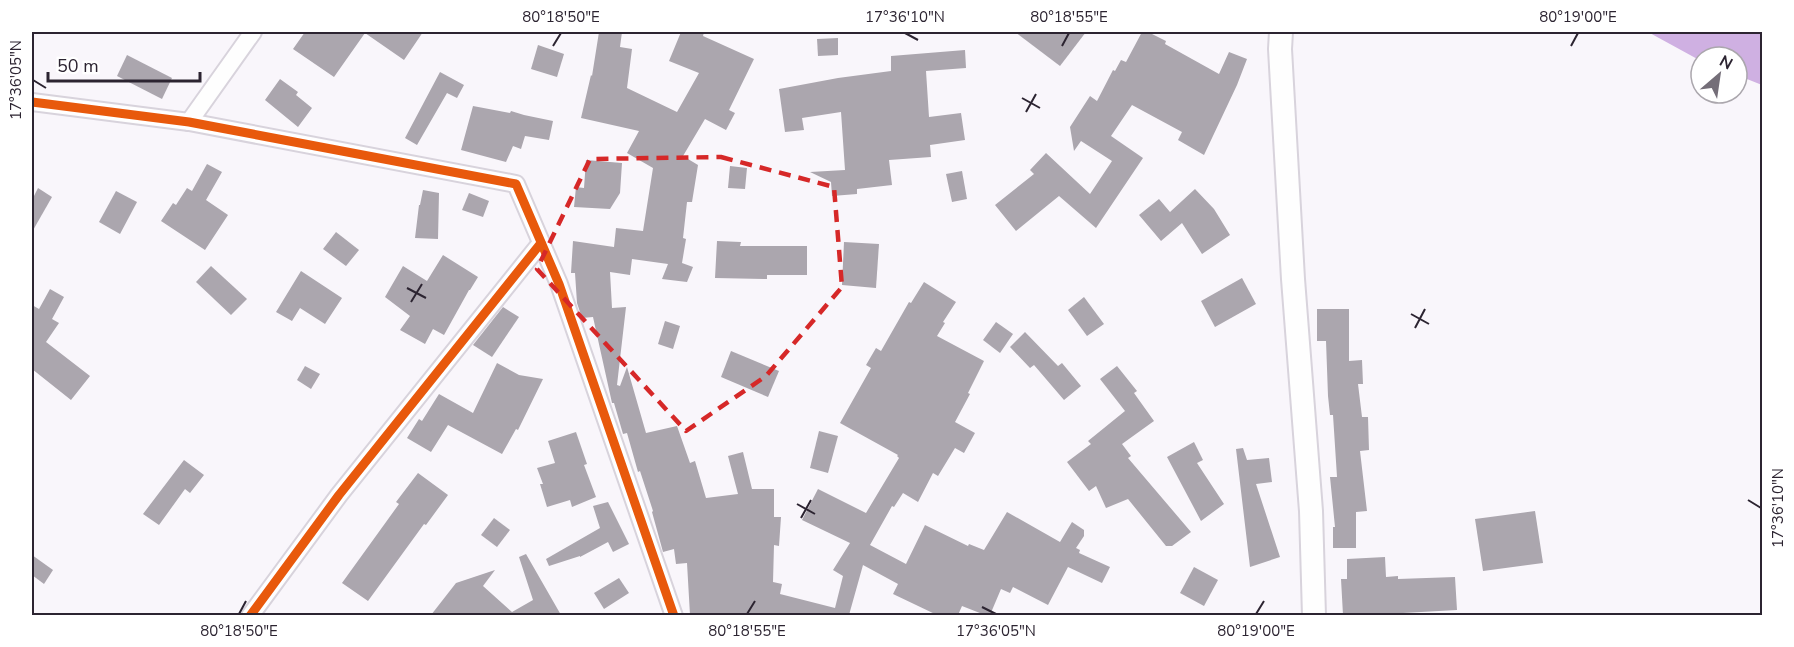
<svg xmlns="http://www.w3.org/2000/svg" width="1794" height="647" font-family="'Nunito Sans',sans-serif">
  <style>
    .water { fill: #cfb0e2 }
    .building { fill: #aba6ae }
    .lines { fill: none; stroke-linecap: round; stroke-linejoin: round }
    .minor-casing { stroke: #d8d3dc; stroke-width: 20 }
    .secondary-casing { stroke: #d8d3dc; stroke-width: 26 }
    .minor { stroke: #fefefe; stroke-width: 16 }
    .secondary { stroke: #fefefe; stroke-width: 22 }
    .cycleway-casing { stroke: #fff; stroke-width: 13 }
    .cycleway { stroke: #e8590c; stroke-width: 9 }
    .marked { fill: none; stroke: #d62828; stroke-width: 4.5; stroke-dasharray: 12 8; stroke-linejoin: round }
    .ticks { fill: none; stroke: #2c2431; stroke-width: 2 }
    .neatline { fill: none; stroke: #2c2431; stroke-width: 2 }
    .ticks-label { font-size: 15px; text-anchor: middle; fill: #2c2431 }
  </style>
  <rect width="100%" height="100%" fill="#f9f6fb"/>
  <polygon class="water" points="1648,32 1762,32 1762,85 1737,75 1737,57 1701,57 1701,61"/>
  <g class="building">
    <polygon points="305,32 423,32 404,60 365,33 334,77 293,49"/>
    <polygon points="599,32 622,32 620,47 632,49 627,88 677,112 699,73 669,61 681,32 704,32 703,36 754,59 729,110 735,113 726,130 705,119 683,156 698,165 692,202 687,202 683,238 686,239 682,263 693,267 687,282 662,279 668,264 632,259 630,275 610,272 612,308 626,307 617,385 620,386 627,367 646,433 677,426 690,463 695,461 706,498 738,494 728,456 743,452 752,489 774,489 774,517 781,517 779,546 774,545 773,582 782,584 780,594 835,608 843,576 833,570 850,543 802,520 818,489 866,513 899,458 897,456 898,455 840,423 871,368 866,365 876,348 881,351 909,302 911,303 924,282 956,302 943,322 945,323 937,336 984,361 968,393 970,394 955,422 975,433 964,453 955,448 938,476 933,473 918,502 903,493 894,507 892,506 870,545 906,564 925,525 968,546 969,544 984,550 1007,512 1060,542 1072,522 1084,530 1084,536 1076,548 1080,550 1079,553 1110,567 1102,583 1068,567 1048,605 1013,587 1010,593 1001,589 990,615 985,615 962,606 958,615 937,615 893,594 898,584 863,565 849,615 690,615 687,563 676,564 674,549 663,552 652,512 653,511 640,471 638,472 627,433 623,434 614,403 612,403 593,317 582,318 577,303 575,273 571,273 573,241 614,247 616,228 643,231 653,168 627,153 639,131 581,118 591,75 592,76"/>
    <polygon points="1015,32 1086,32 1060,66"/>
    <polygon points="1142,32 1148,32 1166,41 1165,44 1219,74 1229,52 1247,59 1237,85 1204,155 1178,140 1182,132 1132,105 1111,136 1143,158 1096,228 1059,196 1016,231 995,205 1034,174 1030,170 1046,153 1090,194 1112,161 1081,141 1074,151 1070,127 1090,96 1097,101 1113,70 1115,71 1121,60 1126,62"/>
    <polygon points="838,38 838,55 818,56 817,39"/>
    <polygon points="538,45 564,54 557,77 531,69"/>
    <polygon points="965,50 966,68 926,71 929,117 961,113 965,140 930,145 931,157 889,160 892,185 857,189 857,194 832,196 831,182 810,172 845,170 841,112 802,118 804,130 785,132 779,89 838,78 891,71 891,56"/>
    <polygon points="127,55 172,78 162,99 117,76"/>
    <polygon points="440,72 464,85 457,98 447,93 417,145 405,138"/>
    <polygon points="280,79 298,92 296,95 312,108 298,127 265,100"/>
    <polygon points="473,106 510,113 511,111 524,115 553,121 549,140 525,136 521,149 513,146 506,162 461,150"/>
    <polygon points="586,160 622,163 620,193 610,209 574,207 576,187 584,188"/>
    <polygon points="207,164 222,172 206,200 228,215 205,250 161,221 173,203 176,205 187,188 192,191"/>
    <polygon points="730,166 747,168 745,189 728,188"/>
    <polygon points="962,171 967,199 952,202 946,174"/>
    <polygon points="38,188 52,197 32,232 32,200"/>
    <polygon points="1195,189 1214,209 1230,235 1202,254 1182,223 1161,241 1139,215 1159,199 1170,212"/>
    <polygon points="423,190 439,193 438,239 415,238 419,205 420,205"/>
    <polygon points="116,191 137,202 120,234 99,222"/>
    <polygon points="469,193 489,201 483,217 462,210"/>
    <polygon points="336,232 359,250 346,266 323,249"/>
    <polygon points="717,241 741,242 740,246 807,246 807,275 767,275 767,279 715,278"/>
    <polygon points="844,242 879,244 876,288 842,285"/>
    <polygon points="443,255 478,277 470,290 469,290 444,335 433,329 425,344 400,330 410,316 385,297 403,266 427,281"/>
    <polygon points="211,266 247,299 231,315 196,282"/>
    <polygon points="301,271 342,298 325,324 300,308 292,321 276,312"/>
    <polygon points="1242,278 1256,304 1215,327 1201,301"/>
    <polygon points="50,289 64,297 52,319 59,323 46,342 90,376 71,400 32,369 32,305 39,309"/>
    <polygon points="1084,297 1104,324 1087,336 1068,310"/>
    <polygon points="503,307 519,317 492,357 473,345"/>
    <polygon points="1317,309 1349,309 1349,361 1362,360 1363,384 1358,384 1362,417 1368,417 1369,450 1360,451 1367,511 1356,512 1356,548 1333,548 1333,527 1335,527 1330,477 1337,477 1333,415 1330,415 1328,396 1326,341 1317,341"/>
    <polygon points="665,321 680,326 673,349 658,344"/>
    <polygon points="996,322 1013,334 1000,353 983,340"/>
    <polygon points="1025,332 1058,366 1062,363 1081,386 1064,400 1034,365 1030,368 1010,347"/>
    <polygon points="731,351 779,371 768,397 721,377"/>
    <polygon points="497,363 519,375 543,379 518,430 516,429 502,454 448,425 431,452 407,438 419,419 422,421 439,394 473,413"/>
    <polygon points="305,366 320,374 311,389 297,380"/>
    <polygon points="1117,366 1137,391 1134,393 1154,421 1122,444 1131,456 1128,458 1191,532 1172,546 1166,546 1128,499 1106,508 1096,486 1089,491 1067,462 1091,444 1088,441 1125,411 1100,379"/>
    <polygon points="819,431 838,436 828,473 810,468"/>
    <polygon points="576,432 587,464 584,465 596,497 572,507 570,500 547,507 540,484 543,484 537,468 555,463 548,441"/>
    <polygon points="1194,442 1203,460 1197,463 1224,504 1201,521 1167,457"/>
    <polygon points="1243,448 1247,460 1269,458 1272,482 1256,484 1280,557 1250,567 1236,449"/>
    <polygon points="184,460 204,475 190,493 185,489 159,525 143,514"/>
    <polygon points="418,473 448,495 426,525 424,524 368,601 342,583 399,504 396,502"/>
    <polygon points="608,502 629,544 613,552 608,542 580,557 580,556 549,566 546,559 600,528 593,506"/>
    <polygon points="1535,511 1543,563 1483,571 1475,519"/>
    <polygon points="494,518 510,530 497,547 481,535"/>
    <polygon points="526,554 561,615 431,615 456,583 495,570 483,586 512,612 533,600 519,557"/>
    <polygon points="32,555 53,570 44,584 32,575"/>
    <polygon points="1385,557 1386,577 1398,576 1398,579 1455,577 1457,610 1403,613 1403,615 1343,615 1341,579 1347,579 1347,559"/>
    <polygon points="1194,567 1218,580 1204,606 1180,593"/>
    <polygon points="619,578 629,593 604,609 594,593"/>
  </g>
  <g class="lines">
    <defs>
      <g id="minor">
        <polyline points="32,102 189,122 516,184 559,284 674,616"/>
        <polyline points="189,122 253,32"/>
        <polyline points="250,616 339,495 541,243"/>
      </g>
      <polyline id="secondary" points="1281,32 1280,49 1293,279 1311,511 1314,616"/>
    </defs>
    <use href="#minor" class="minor-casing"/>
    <use href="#secondary" class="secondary-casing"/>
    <use href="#minor" class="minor"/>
    <use href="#secondary" class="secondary"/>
    <defs>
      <g id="cycleway">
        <polyline points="32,102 189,122 516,184 559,284 674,616"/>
        <polyline points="250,616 339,495 541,243"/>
      </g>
    </defs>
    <use href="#cycleway" class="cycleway-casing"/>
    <use href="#cycleway" class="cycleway"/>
  </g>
  <path class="marked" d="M721,157L834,187L842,287L766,376L686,431L537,269L590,159Z"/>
  <path class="ticks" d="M905,33L918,40M553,46L561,33M1062,46L1069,33M1571,46L1578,33M33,80L46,88M1022,98L1040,108M1026,112L1036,94M407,288L426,298M411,302L422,284M1411,314L1429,324M1415,328L1425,309M1748,500L1761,508M797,504L815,514M801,518L811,500M982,607L996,614M239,614L246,601M747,614L755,601M1256,614L1264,601"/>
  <rect width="1794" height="647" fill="none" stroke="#ffffff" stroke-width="66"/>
  <g transform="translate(1719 75) rotate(29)"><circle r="28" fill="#ffffff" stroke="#aba7ad" stroke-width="1.5"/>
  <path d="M0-4.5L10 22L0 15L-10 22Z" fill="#746e78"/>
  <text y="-9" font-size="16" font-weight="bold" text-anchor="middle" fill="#2c2431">N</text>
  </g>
  <path d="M48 72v9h152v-9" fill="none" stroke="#2c2431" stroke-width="3"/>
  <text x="57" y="72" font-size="18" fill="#2c2431" stroke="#ffffff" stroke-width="4.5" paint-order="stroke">50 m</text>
  <rect x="33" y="33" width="1728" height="581" class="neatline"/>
  <g class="ticks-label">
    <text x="561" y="22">80°18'50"E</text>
    <text x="905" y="22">17°36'10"N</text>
    <text x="1069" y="22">80°18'55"E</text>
    <text x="1578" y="22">80°19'00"E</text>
    <text transform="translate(16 80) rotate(-90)" y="5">17°36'05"N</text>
    <text transform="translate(1778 508) rotate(-90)" y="5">17°36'10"N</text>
    <text x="239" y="636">80°18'50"E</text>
    <text x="747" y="636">80°18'55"E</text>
    <text x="996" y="636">17°36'05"N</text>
    <text x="1256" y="636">80°19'00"E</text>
  </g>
</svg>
